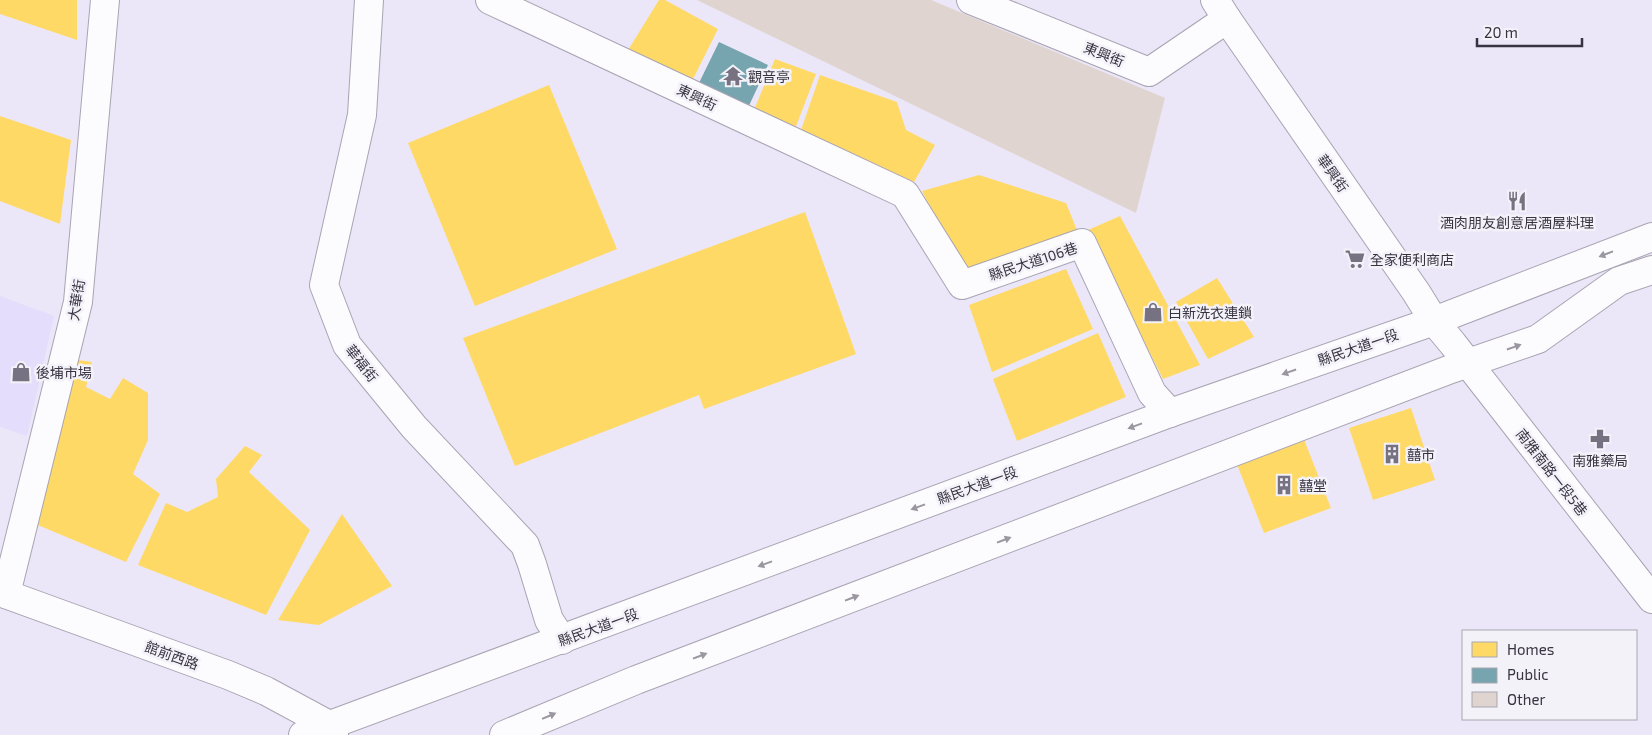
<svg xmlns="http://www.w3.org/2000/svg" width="1652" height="735" font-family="'Exo 2','Noto Sans TC',sans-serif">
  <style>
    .built { fill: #e4ddfb }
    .homes { fill: #ffd966 }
    .public { fill: #76a5af }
    .building { fill: #dfd4cf }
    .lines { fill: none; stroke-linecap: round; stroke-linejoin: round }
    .minor-casing { stroke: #a8a4b2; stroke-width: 30 }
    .major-casing { stroke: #a8a4b2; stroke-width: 30 }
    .minor { stroke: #fcfbfe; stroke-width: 28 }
    .major { stroke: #fcfbfe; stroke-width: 28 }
    .oneway { fill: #9a97a0 }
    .labels { text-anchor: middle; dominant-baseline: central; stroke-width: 5; stroke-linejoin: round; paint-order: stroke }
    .street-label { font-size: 14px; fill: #373341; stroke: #f4f2f9 }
    .poi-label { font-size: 14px; fill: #373341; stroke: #f4f2f9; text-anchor: start }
  </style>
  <rect width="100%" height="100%" fill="#ece7f8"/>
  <polygon class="built" points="0,296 54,316 27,436 0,427"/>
  <g class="homes">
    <polygon points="0,0 77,0 77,40 0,14"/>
    <polygon points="659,0 665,0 718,29 690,85 625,55"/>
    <polygon points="775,59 816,74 795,129 754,110"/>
    <polygon points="820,75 897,102 906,130 935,145 914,182 801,130"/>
    <polygon points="549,85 617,249 475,306 408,143"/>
    <polygon points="0,116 71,140 60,224 0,201"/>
    <polygon points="979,175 1066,203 1079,235 965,274 922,191"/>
    <polygon points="805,212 856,354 704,409 699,395 515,466 463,338"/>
    <polygon points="1120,216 1200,365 1163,379 1088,230"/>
    <polygon points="1066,269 1093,329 992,372 969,305"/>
    <polygon points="1217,278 1254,337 1208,359 1176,302"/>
    <polygon points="1098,333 1126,397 1017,441 993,379"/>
    <polygon points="71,359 92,362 86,387 110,399 123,378 148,393 148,440 133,474 160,494 126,562 33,523"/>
    <polygon points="1411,408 1435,480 1373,500 1349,428"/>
    <polygon points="1303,437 1331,508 1264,533 1236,462"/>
    <polygon points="245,446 262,455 249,472 310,530 266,615 138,565 166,503 187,512 218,497 216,479"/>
    <polygon points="342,514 392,586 319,625 278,620"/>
  </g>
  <polygon class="public" points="719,42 768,65 746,112 697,87"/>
  <polygon class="building" points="697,0 931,0 1165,98 1136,213"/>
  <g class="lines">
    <defs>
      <g id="minor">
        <polyline points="369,0 362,115 324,285 347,345 414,427 525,545 532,564 549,620 562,640"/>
        <polyline points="490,0 905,194 962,285 1082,243 1152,393 1170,413"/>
        <polyline points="971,0 1149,72 1227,19"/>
        <polyline points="1215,0 1227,19 1416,292 1434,321 1453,344 1652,599"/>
        <polyline points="6,594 78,302 105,0"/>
      </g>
      <g id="major">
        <polyline points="0,592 228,675 266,691 329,725 334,735"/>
        <polyline points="303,735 1170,413 1434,321 1652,237"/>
        <polyline points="504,735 636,680 1451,369 1538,339 1619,281 1652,270"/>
      </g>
    </defs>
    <use href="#minor" class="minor-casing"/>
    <use href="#major" class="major-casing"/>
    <use href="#minor" class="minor"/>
    <use href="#major" class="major"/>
  </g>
  <defs><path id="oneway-solid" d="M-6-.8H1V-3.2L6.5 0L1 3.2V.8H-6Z" transform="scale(1.25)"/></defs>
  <g class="oneway">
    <use href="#oneway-solid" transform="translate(1606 254) rotate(159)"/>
    <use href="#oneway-solid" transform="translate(1514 347) rotate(-19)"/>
    <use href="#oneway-solid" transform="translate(1289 372) rotate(161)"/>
    <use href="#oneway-solid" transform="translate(1135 426) rotate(160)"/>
    <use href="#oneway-solid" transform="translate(918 507) rotate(160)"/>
    <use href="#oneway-solid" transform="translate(1004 540) rotate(-21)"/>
    <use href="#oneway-solid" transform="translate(765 564) rotate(160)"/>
    <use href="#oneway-solid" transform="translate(852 598) rotate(-21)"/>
    <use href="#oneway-solid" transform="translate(700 656) rotate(-21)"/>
    <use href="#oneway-solid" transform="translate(549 716) rotate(-23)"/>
  </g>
  <defs>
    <symbol id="temple-bare" viewBox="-9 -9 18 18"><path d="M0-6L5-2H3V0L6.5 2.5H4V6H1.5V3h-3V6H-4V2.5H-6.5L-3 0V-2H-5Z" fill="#767281" stroke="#f4f2f9" stroke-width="2.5" paint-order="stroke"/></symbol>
    <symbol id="restaurant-bare" viewBox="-9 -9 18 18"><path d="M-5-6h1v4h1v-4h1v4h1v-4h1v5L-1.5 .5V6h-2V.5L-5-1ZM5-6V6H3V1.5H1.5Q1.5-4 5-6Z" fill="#767281" stroke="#f4f2f9" stroke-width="2.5" paint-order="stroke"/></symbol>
    <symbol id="supermarket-bare" viewBox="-9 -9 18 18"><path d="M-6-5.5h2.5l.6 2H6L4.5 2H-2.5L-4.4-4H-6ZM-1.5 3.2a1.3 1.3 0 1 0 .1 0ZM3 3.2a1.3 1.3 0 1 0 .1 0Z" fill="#767281" stroke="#f4f2f9" stroke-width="2.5" paint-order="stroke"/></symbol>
    <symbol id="shop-bare" viewBox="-9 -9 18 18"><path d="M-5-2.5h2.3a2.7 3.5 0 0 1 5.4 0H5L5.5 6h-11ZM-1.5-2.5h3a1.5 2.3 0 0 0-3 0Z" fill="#767281" stroke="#f4f2f9" stroke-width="2.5" paint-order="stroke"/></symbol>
    <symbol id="pharmacy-bare" viewBox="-9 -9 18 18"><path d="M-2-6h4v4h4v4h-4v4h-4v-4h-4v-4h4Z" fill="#767281" stroke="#f4f2f9" stroke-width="2.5" paint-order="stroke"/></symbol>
    <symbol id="building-bare" viewBox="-9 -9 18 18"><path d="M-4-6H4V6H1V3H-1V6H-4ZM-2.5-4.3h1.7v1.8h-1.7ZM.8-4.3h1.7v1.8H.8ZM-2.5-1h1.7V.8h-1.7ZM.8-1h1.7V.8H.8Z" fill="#767281" stroke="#f4f2f9" stroke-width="2.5" paint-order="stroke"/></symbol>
  </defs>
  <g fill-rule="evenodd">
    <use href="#temple-bare" x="719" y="62" width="28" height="28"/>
    <use href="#restaurant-bare" x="1503" y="187" width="28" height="28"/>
    <use href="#supermarket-bare" x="1341" y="245" width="28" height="28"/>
    <use href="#shop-bare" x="1139" y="298" width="28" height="28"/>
    <use href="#shop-bare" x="7" y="358" width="28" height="28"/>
    <use href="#pharmacy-bare" x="1586" y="425" width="28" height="28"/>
    <use href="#building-bare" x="1378" y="440" width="28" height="28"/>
    <use href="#building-bare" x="1270" y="471" width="28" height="28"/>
  </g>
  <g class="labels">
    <g class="street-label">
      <text transform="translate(1104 54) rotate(22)">東興街</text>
      <text transform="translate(697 97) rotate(25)">東興街</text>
      <text transform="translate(1333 173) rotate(55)">華興街</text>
      <text transform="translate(1033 261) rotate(-18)">縣民大道106巷</text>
      <text transform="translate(76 300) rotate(-81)">大華街</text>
      <text transform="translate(1358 347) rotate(-19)">縣民大道一段</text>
      <text transform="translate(362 363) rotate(52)">華福街</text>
      <text transform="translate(1552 472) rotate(52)">南雅南路一段5巷</text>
      <text transform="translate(977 485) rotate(-20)">縣民大道一段</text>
      <text transform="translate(598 627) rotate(-20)">縣民大道一段</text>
      <text transform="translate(172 655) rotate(20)">館前西路</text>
    </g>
    <g class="poi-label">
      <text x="748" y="76">觀音亭</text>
      <text x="1517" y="222" text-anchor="middle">酒肉朋友創意居酒屋料理</text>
      <text x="1370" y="259">全家便利商店</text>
      <text x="1168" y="312">白新洗衣連鎖</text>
      <text x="36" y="372">後埔市場</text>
      <text x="1407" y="454">囍市</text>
      <text x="1600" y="460" text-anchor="middle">南雅藥局</text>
      <text x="1299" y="485">囍堂</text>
    </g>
  </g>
  <rect x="1462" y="630" width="175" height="90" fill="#f4f2f9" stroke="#a8a6af"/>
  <rect x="1472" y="642" width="25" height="15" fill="#ffd966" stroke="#a8a6af"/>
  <text x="1507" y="655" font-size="15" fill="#373341">Homes</text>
  <rect x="1472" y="668" width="25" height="15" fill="#76a5af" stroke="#a8a6af"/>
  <text x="1507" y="680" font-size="15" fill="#373341">Public</text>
  <rect x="1472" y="692" width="25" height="15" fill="#dfd4cf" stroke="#a8a6af"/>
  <text x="1507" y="705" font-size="15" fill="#373341">Other</text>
  <path d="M1477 38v8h105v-8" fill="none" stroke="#373341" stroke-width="2.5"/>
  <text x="1484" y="38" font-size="15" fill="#373341" stroke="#f4f2f9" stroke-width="4" paint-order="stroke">20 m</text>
</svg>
